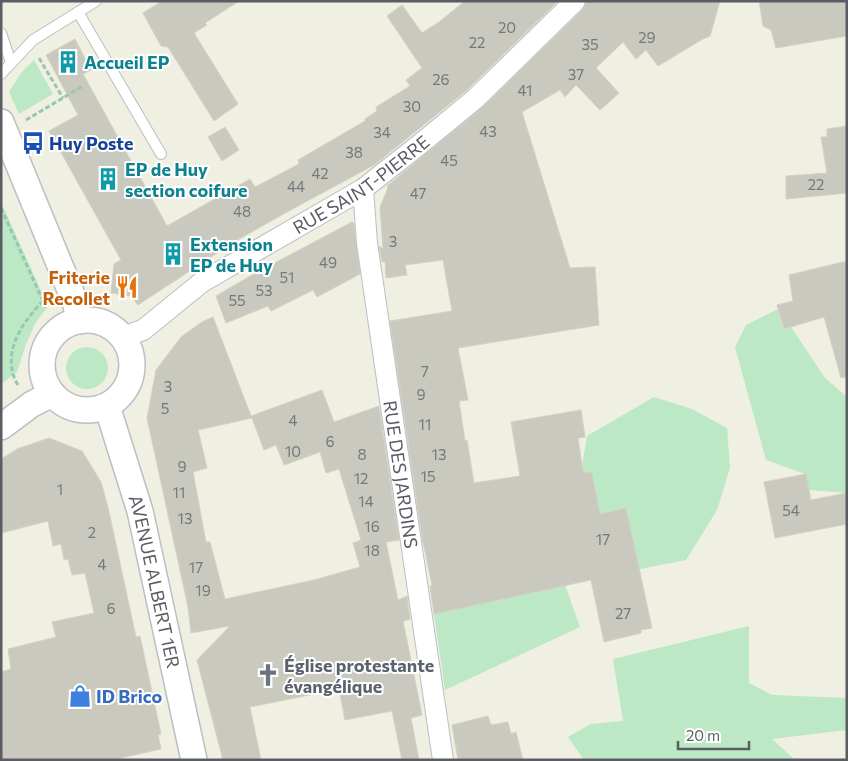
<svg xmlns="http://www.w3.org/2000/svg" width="848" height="761" font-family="Commissioner,sans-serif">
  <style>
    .green { fill: #bce8c6 }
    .building { fill: #cac9bf; stroke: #d4d2c0; fill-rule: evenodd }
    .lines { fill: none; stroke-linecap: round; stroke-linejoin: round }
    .service-casing { stroke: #bcbec5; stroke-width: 12 }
    .minor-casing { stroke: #bcbec5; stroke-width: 22 }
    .tertiary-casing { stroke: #bcbec5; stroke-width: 28 }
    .path { stroke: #94c9af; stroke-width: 3; stroke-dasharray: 5 2.5; stroke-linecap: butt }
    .service { stroke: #fff; stroke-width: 10 }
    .minor { stroke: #fff; stroke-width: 20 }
    .tertiary { stroke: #fff; stroke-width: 25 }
    .labels { text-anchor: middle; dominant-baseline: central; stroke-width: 4; stroke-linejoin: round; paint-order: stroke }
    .number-label { font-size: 15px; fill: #76787b }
    .culture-label { font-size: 18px; font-weight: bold; fill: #0d838f; stroke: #fff; text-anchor: start }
    .transit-label { font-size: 18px; font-weight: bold; fill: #164399; stroke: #fff; text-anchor: start }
    .street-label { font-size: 18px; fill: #5a5d64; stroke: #fff }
    .food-label { font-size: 18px; font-weight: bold; fill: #c56008; stroke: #fff; text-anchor: end }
    .worship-label { font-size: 18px; font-weight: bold; fill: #5b616d; stroke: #fff; text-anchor: start }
    .shop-label { font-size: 18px; font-weight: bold; fill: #366cbe; stroke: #fff; text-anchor: start }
  </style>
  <rect width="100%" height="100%" fill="#efefe2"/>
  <g class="green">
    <polygon points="34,60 53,94 19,114 9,92 21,73"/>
    <polygon points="1,202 48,306 35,324 26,344 17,372 1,384"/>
    <polygon points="778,309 783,329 791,327 825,378 847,397 847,493 809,490 805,474 766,460 735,347 746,325"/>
    <circle cx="87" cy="368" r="21"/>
    <polygon points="654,397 692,409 727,428 730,468 717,510 686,560 635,570 626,508 600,514 592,473 583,472 582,466 587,436"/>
    <polygon points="565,585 580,627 445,690 434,614"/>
    <polygon points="749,626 749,683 772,695 847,698 847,730 772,739 795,760 584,760 568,737 591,724 623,721 613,659"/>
  </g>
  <g class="building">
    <polygon points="162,1 239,1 205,23 207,25 194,33 238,104 214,121 168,47 161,46 143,13"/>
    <polygon points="465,1 558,1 467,90 374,165 287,212 234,242 138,305 131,296 111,293 114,264 121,260 49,131 78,115 46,55 75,39 91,70 83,74 167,226 250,179 255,187 299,164 298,160 365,121 365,119 377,111 376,107 410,86 406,80 422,68 387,16 402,5 422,33 439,22"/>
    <polygon points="587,1 720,1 710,36 701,40 658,66 646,50 636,59 623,42 596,68 619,93 600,110 576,85 565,97 560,90 522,112 570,268 595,267 599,325 458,348 468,400 459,401 465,441 467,440 474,483 520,476 511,422 581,410 585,437 578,438 583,472 592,473 600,514 626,508 652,628 641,630 641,633 604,642 591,580 434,614 430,586 432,585 422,537 390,321 452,311 443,260 405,265 407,275 386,278 385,261 382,262 379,246 383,249 380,207 388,188 387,186 483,107 583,9"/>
    <polygon points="759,1 847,1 847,36 776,48 771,30 763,26"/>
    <polygon points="847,126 847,193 786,199 786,176 827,173 821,137 827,137 827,129"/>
    <polygon points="225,127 239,150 222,161 208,137"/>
    <polygon points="352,222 354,224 360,274 317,297 313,290 271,311 268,306 226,323 216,296 252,275"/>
    <polygon points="847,261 847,377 841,378 824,317 784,329 777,305 793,301 789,275"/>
    <path d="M213,317L251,416L322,390L334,422L379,406L399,540L386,542L398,600L407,596L410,619L403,621L422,715L411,718L419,760H402L392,711L345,720L339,689L250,707L261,760H223L197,660L230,626L191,633L188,607L147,418L156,370L181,337L202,322ZM252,418L264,450L276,445L284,465L320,452L326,473L339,469L361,540L353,543L360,567L314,580L225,599L210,542H206L193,472L207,468L198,430Z"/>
    <polygon points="49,438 82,451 101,482 108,507 136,637 140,636 161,734 158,735 161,749 112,760 1,760 1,672 11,669 8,649 56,637 52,622 94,613 85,573 72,575 68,559 64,560 61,544 53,546 48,521 1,533 1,459 17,449"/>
    <polygon points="806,474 811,500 847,493 847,524 775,538 764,482"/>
    <polygon points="488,716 491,725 508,722 511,734 516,732 523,760 458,760 452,725"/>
  </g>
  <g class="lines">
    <defs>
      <g id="service">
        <polyline points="78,12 161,154"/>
        <polyline points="1,33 11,63"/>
        <polyline points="1,74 33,40 96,1"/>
      </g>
      <g id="minor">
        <path id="s1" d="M363,189L367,243L443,760"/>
        <path id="s2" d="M123,337L143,330L202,282L363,189L419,145L475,99L575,1"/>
      </g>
      <g id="tertiary">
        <polyline points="1,122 75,302 80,321"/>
        <circle cx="87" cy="365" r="45"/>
        <path id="s3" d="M107,406L140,511L194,760"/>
        <polyline points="1,427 32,404 52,394"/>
      </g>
    </defs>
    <use href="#service" class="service-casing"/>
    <use href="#minor" class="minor-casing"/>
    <use href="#tertiary" class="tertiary-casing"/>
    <g class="path">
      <polyline points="39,58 63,98"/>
      <polyline points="26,120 83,86"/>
      <polyline points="1,208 43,301 49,304"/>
      <path d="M18,385C0,356 21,323 43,301"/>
    </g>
    <use href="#service" class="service"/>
    <use href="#minor" class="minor"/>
    <use href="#tertiary" class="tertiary"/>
  </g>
  <defs>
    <symbol id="building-bare" viewBox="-9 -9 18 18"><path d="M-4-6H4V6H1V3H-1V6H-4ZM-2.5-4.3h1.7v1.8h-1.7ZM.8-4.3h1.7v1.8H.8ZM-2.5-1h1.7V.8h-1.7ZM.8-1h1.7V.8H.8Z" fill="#0f9aa8" stroke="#fff" stroke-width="2.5" paint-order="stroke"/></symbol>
    <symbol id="bus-bare" viewBox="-9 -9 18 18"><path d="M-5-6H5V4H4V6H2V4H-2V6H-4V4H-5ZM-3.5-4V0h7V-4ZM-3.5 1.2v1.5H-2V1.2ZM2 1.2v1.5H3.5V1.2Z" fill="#1a4fb4" stroke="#fff" stroke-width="2.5" paint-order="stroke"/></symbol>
    <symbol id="restaurant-bare" viewBox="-9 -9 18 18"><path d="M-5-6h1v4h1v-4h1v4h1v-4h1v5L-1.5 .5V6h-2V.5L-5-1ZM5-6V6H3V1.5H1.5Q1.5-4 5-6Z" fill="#e8710a" stroke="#fff" stroke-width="2.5" paint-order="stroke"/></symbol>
    <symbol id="church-bare" viewBox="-9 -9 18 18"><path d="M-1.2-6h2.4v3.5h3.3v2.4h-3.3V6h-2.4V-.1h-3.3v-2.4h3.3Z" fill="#6b7280" stroke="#fff" stroke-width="2.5" paint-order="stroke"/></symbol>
    <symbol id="shop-bare" viewBox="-9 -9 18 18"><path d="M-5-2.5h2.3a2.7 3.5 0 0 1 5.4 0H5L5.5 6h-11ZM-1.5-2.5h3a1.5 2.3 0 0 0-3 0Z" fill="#3f7fe0" stroke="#fff" stroke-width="2.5" paint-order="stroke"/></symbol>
  </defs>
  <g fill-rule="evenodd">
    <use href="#building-bare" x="52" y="46" width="32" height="32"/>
    <use href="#bus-bare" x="17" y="127" width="32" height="32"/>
    <use href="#building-bare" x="92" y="163" width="32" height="32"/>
    <use href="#building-bare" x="157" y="238" width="32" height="32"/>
    <use href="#restaurant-bare" x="111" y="271" width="32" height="32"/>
    <use href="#church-bare" x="252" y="659" width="32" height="32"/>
    <use href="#shop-bare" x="64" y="680" width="32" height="32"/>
  </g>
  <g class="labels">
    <g class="number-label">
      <text x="507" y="27">20</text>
      <text x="647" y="37">29</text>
      <text x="477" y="42">22</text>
      <text x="590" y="44">35</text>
      <text x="576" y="74">37</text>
      <text x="441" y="79">26</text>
      <text x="525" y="90">41</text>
      <text x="412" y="106">30</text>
      <text x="488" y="131">43</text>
      <text x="382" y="132">34</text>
      <text x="354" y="152">38</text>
      <text x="449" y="160">45</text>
      <text x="320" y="173">42</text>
      <text x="816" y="184">22</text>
      <text x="296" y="186">44</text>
      <text x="418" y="193">47</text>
      <text x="242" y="211">48</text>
      <text x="393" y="241">3</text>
      <text x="328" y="262">49</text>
      <text x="287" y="277">51</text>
      <text x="264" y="290">53</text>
      <text x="237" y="300">55</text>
      <text x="425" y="371">7</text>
      <text x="168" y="386">3</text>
      <text x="421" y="394">9</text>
      <text x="165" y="408">5</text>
      <text x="293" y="420">4</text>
      <text x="425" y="424">11</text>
      <text x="330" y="441">6</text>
      <text x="293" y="451">10</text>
      <text x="362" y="454">8</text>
      <text x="439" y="454">13</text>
      <text x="182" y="466">9</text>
      <text x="428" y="476">15</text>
      <text x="361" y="478">12</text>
      <text x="60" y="489">1</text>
      <text x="179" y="492">11</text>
      <text x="366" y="501">14</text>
      <text x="791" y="510">54</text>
      <text x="185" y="518">13</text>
      <text x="372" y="526">16</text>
      <text x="92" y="532">2</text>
      <text x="603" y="539">17</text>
      <text x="372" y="550">18</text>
      <text x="102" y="564">4</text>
      <text x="196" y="567">17</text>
      <text x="203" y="590">19</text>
      <text x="111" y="608">6</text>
      <text x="623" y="613">27</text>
    </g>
    <g class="culture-label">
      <text x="84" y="62">Accueil EP</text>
      <text x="125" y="169">EP de Huy<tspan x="125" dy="21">section coifure</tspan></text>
      <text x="190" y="244">Extension<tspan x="190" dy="21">EP de Huy</tspan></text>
    </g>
    <g class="transit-label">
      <text x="49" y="143">Huy Poste</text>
    </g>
    <g class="street-label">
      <text stroke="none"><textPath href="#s2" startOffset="284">RUE SAINT-PIERRE</textPath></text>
      <text stroke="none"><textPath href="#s1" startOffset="288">RUE DES JARDINS</textPath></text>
      <text stroke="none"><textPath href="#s3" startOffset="182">AVENUE ALBERT 1ER</textPath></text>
    </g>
    <g class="food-label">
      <text x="110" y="277">Friterie<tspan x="110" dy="21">Recollet</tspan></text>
    </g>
    <g class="worship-label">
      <text x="284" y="665">Église protestante<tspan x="284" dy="21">évangélique</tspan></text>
    </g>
    <g class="shop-label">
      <text x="96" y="696">ID Brico</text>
    </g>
  </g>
  <rect width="848" height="761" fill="none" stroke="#5a5d64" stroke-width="5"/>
  <path d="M678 741v8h71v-8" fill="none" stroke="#5a5d64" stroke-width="2.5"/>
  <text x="686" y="741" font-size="15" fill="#5a5d64" stroke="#ffffff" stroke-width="4" paint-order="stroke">20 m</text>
</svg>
